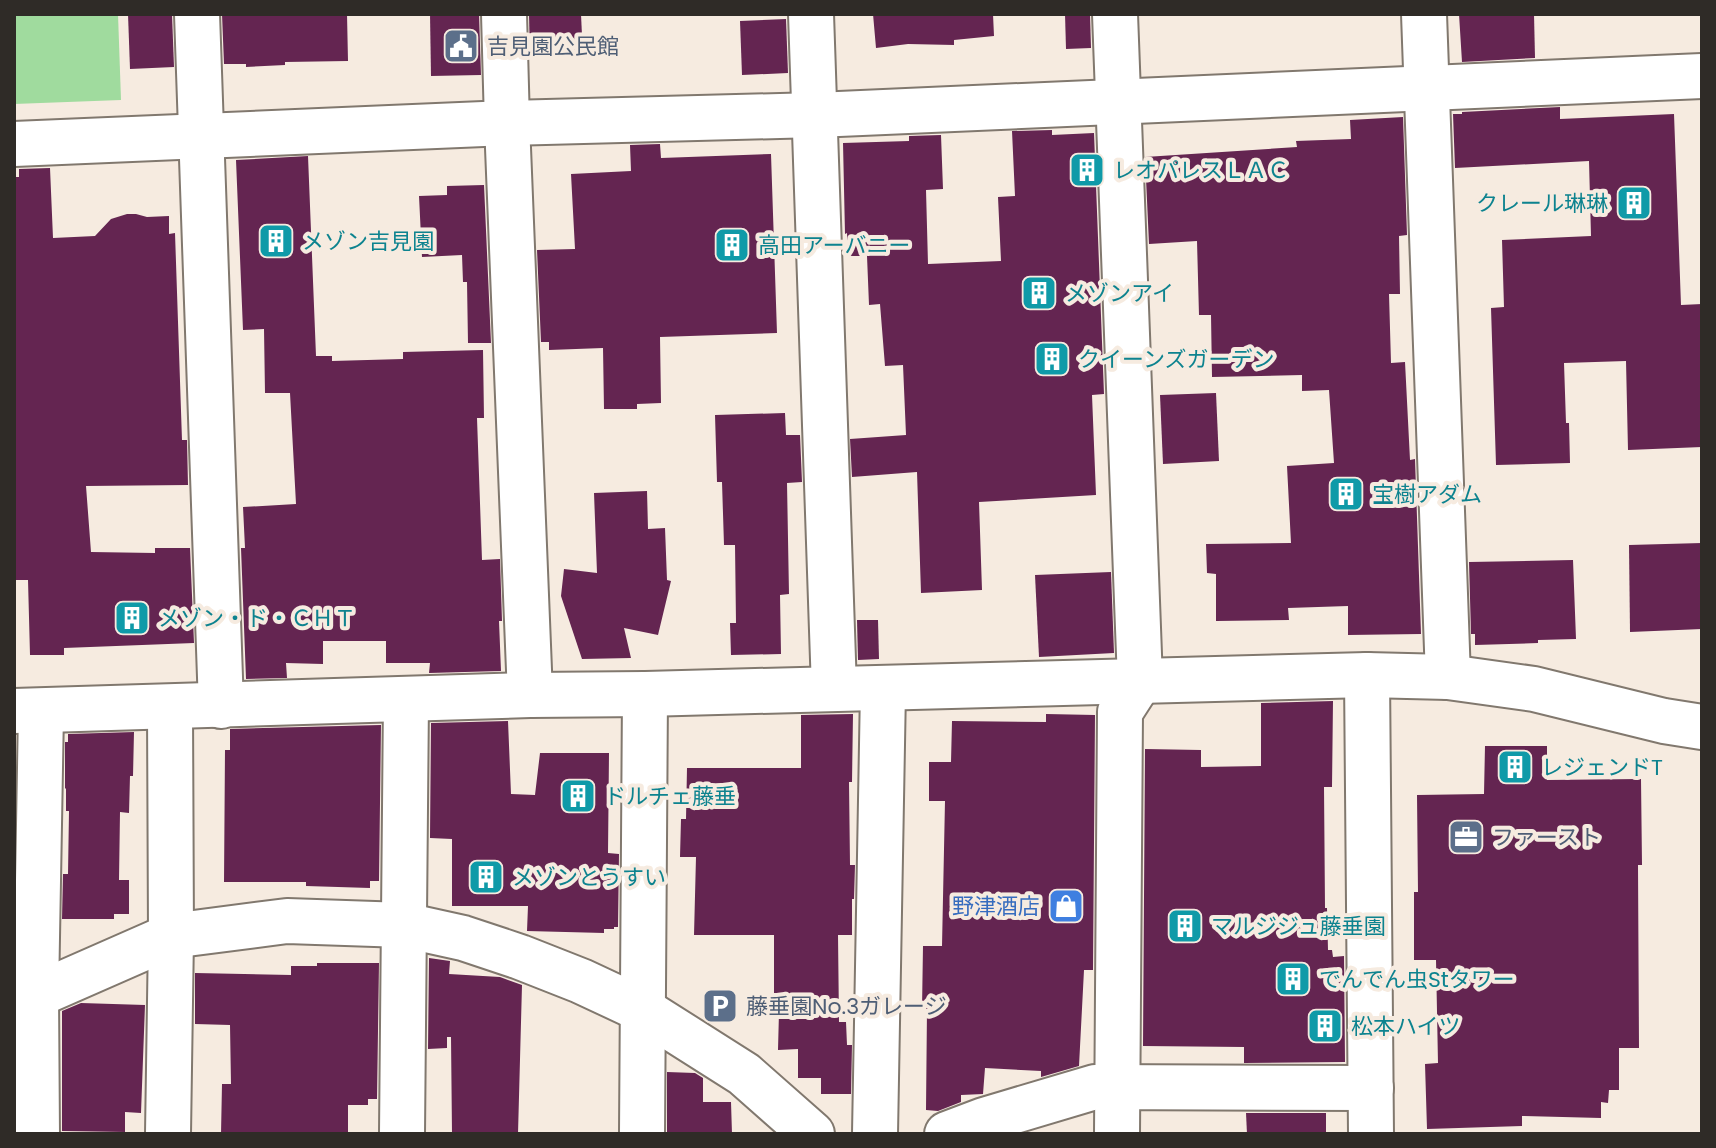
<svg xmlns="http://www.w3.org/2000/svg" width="1716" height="1148" font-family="Poppins,'Noto Sans JP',sans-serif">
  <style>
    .green { fill: #a0db9e }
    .building { fill: #642551 }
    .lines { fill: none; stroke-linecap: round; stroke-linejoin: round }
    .minor-casing { stroke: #81786e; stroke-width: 48 }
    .minor { stroke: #fff; stroke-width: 44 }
    .labels { text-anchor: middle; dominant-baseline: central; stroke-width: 8; stroke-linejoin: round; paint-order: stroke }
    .service-label { font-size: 22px; fill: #4e5e75; stroke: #f6ebe0; text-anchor: start }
    .culture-label { font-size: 22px; fill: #0d838f; stroke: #f6ebe0; text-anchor: start }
    .shop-label { font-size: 22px; fill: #366cbe; stroke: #f6ebe0; text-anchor: end }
  </style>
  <rect width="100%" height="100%" fill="#f6ebe0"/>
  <polygon class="green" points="14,14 118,14 121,100 14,104"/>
  <g class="building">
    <polygon points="128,14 172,14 174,67 130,69"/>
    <polygon points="222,14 347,14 348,61 285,62 285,65 246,67 246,64 224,64"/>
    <polygon points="430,14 479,14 481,75 431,76"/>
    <polygon points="529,14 581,14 583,57 530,58"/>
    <polygon points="873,14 993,14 994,36 954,40 954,45 908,44 876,48"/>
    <polygon points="1065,14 1090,14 1091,48 1066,49"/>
    <polygon points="1459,14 1534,14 1535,58 1462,62"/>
    <polygon points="786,19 788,73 742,75 740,21"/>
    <polygon points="1560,107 1560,119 1674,114 1681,305 1702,304 1702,447 1628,450 1626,361 1564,363 1566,423 1569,423 1570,463 1496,465 1491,308 1504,307 1502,240 1591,236 1589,161 1455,168 1453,114 1462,114 1462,112"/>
    <polygon points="1403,117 1407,235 1399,236 1400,294 1389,294 1391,363 1405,362 1410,460 1415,459 1421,634 1348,635 1348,606 1288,608 1289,620 1216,621 1216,574 1207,573 1206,544 1291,543 1287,466 1334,463 1329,390 1302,391 1302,375 1212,377 1211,315 1199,315 1197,241 1149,244 1145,157 1297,147 1296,141 1351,139 1350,120"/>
    <polygon points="1052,130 1052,135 1094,133 1104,394 1092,395 1096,495 979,502 982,590 921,593 917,472 852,477 850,439 906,435 903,365 885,366 880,304 869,305 867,256 848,256 847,233 845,234 843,143 909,141 909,136 941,135 943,189 926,190 928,264 1001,261 998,197 1015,196 1012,131"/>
    <polygon points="660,144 661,158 771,154 777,333 660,337 661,403 637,404 637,409 604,409 603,348 549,350 549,342 541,342 537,250 575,249 571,174 631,171 630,145"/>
    <polygon points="308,156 316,356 332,356 332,361 403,359 403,352 483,350 484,418 477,418 482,560 500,559 502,621 499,621 501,671 429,673 430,663 386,663 386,641 323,641 323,664 286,663 287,678 246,679 241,548 245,548 243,507 296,504 290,393 265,393 264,329 243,330 236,160"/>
    <polygon points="50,168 53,238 95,236 111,219 127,214 136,214 147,217 169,216 169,234 175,233 182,440 187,440 188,485 86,486 91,552 155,553 155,548 190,548 194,643 64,648 64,655 30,655 28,580 14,580 14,177 19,177 19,169"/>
    <polygon points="484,185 491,343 468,343 467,282 463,282 462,255 422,257 419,196 447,195 447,186"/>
    <polygon points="1216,393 1219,461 1163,464 1160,395"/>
    <polygon points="785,413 786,435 800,435 802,482 787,483 789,594 780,595 781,654 731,655 730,623 736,623 735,545 724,545 722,482 717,482 715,415"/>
    <polygon points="647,491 648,529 665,528 667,580 671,581 658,635 624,628 631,658 582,659 561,596 564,569 597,573 594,493"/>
    <polygon points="1702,543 1702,629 1630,632 1629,545"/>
    <polygon points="1573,560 1576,639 1538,640 1538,643 1475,645 1475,634 1471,634 1469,562"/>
    <polygon points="1111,572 1114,653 1039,657 1035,575"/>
    <polygon points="857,620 878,620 879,659 858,660"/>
    <polygon points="1333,701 1332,787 1324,787 1325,908 1327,908 1328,950 1332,950 1333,957 1344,956 1345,1062 1244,1063 1244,1047 1143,1046 1145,749 1201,750 1201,767 1261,766 1261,703"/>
    <polygon points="853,714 852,782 849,782 850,865 855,865 854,899 852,899 852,935 838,935 839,1022 846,1022 847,1045 852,1045 851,1094 821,1094 821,1078 798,1078 798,1049 778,1050 779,1012 774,1012 774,935 694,935 696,857 680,857 681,819 686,819 687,768 801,768 801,715"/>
    <polygon points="1046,714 1095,715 1093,970 1084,970 1079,1066 1041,1077 1041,1071 985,1068 983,1094 961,1095 961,1102 938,1111 926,1110 927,1009 922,1009 923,946 942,946 945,801 929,801 929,762 951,762 952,721 1046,722"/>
    <polygon points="508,721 511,794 535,795 540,753 609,753 608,853 619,854 618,927 614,927 614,929 604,929 604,933 527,931 528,906 452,906 452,839 430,838 431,723"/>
    <polygon points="381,725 379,881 370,881 370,888 306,886 306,882 224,882 225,750 230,750 230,729"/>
    <polygon points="134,732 133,776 130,776 129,813 120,812 119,880 129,880 129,914 114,914 114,919 62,919 63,874 68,874 69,811 66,811 66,788 65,789 65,742 68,742 68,734"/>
    <polygon points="1485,746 1547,746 1547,780 1641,779 1642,865 1638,865 1639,1048 1619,1048 1619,1090 1609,1090 1608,1103 1601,1102 1601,1118 1522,1116 1522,1126 1427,1129 1425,1064 1438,1063 1436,960 1414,960 1414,892 1418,892 1417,795 1484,794"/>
    <polygon points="429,958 450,961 449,974 500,977 522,985 518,1134 452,1134 451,1037 447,1037 447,1048 428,1049"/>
    <polygon points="317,963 379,963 377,1099 368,1099 368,1105 348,1105 348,1134 221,1134 222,1084 231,1084 230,1025 195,1024 195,973 291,975 291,966 317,966"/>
    <polygon points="81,1003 145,1005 141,1113 125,1112 125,1132 62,1131 62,1011"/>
    <polygon points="667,1072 695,1073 703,1078 703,1102 731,1102 732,1134 667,1134"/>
    <polygon points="1246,1113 1326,1113 1326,1134 1247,1134"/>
  </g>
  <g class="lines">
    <defs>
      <g id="minor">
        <polyline points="197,14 221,706"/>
        <polyline points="504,14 507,123 530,695"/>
        <polyline points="811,14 834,689"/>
        <polyline points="1115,14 1140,681 1120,712 1117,1134"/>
        <polyline points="1424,14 1448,677"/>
        <polyline points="14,144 507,123 816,115 1702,76"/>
        <polyline points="1367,675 1371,1134"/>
        <polyline points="14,711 530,695 645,694 1367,675 1448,677 1534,689 1664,721 1702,727"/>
        <polyline points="14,1005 171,936 287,921 404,925 463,938 520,957 581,981 643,1010 744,1074 812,1134"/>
        <polyline points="37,1134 36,994 41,711"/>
        <polyline points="168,1134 171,936 170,708"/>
        <polyline points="402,1134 406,699"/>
        <polyline points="642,1134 645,694"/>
        <polyline points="875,1134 883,689"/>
        <polyline points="947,1134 984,1120 1095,1087 1371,1088"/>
      </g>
    </defs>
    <use href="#minor" class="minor-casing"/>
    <use href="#minor" class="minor"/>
  </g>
  <defs>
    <symbol id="civic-square" viewBox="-11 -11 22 22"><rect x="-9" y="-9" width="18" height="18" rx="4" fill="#5c6f8a" stroke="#f6ebe0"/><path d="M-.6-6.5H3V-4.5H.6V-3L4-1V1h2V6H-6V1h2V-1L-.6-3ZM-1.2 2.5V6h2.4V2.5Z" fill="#fff"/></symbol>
    <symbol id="building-square" viewBox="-11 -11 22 22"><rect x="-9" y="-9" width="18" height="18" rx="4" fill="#0f9aa8" stroke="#f6ebe0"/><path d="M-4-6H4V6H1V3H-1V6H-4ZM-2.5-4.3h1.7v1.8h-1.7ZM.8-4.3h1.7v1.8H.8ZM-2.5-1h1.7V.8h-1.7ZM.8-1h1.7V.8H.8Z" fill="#fff"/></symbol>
    <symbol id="office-square" viewBox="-11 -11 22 22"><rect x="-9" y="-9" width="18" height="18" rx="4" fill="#5c6f8a" stroke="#f6ebe0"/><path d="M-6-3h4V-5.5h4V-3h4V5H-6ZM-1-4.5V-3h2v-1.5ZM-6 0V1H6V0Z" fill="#fff"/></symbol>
    <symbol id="shop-square" viewBox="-11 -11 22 22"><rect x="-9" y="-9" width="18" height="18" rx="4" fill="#3f7fe0" stroke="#f6ebe0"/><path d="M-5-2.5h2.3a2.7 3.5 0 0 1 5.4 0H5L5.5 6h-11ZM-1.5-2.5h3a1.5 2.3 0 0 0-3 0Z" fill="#fff"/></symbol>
    <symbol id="parking-square" viewBox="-11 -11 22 22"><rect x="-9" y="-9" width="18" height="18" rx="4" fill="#5c6f8a" stroke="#f6ebe0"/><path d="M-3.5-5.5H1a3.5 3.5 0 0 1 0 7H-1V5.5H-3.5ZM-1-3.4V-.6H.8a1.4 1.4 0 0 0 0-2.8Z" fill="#fff"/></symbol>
  </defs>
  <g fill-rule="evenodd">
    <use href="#civic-square" x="441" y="26" width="40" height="40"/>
    <use href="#building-square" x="1067" y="150" width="40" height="40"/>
    <use href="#building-square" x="1614" y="183" width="40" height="40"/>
    <use href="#building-square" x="256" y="221" width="40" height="40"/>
    <use href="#building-square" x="712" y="225" width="40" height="40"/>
    <use href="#building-square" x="1019" y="273" width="40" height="40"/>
    <use href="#building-square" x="1032" y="339" width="40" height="40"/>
    <use href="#building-square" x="1326" y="474" width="40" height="40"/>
    <use href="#building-square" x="112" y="598" width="40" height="40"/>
    <use href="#building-square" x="1495" y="747" width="40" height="40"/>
    <use href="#building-square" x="558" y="776" width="40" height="40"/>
    <use href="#office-square" x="1446" y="817" width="40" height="40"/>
    <use href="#building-square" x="466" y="857" width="40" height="40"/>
    <use href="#shop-square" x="1046" y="886" width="40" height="40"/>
    <use href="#building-square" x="1165" y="906" width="40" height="40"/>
    <use href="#building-square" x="1273" y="959" width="40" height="40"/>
    <use href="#parking-square" x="700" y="986" width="40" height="40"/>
    <use href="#building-square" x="1305" y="1006" width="40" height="40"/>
  </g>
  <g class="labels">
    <g class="service-label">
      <text x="487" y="46">吉見園公民館</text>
      <text x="1492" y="837">ファースト</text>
      <text x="746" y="1006">藤垂園No.3ガレージ</text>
    </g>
    <g class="culture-label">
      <text x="1113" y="170">レオパレスＬＡＣ</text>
      <text x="1608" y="203" text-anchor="end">クレール琳琳</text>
      <text x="302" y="241">メゾン吉見園</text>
      <text x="758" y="245">高田アーバニー</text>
      <text x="1065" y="293">メゾンアイ</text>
      <text x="1078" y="359">クイーンズガーデン</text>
      <text x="1372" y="494">宝樹アダム</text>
      <text x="158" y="618">メゾン・ド・ＣＨＴ</text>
      <text x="1541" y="767">レジェンドT</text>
      <text x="604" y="796">ドルチェ藤垂</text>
      <text x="512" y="877">メゾンとうすい</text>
      <text x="1211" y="926">マルジジュ藤垂園</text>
      <text x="1319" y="979">でんでん虫Stタワー</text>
      <text x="1351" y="1026">松本ハイツ</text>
    </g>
    <g class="shop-label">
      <text x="1040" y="906">野津酒店</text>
    </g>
  </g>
  <rect width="1716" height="1148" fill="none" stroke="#2f2b27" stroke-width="32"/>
</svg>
